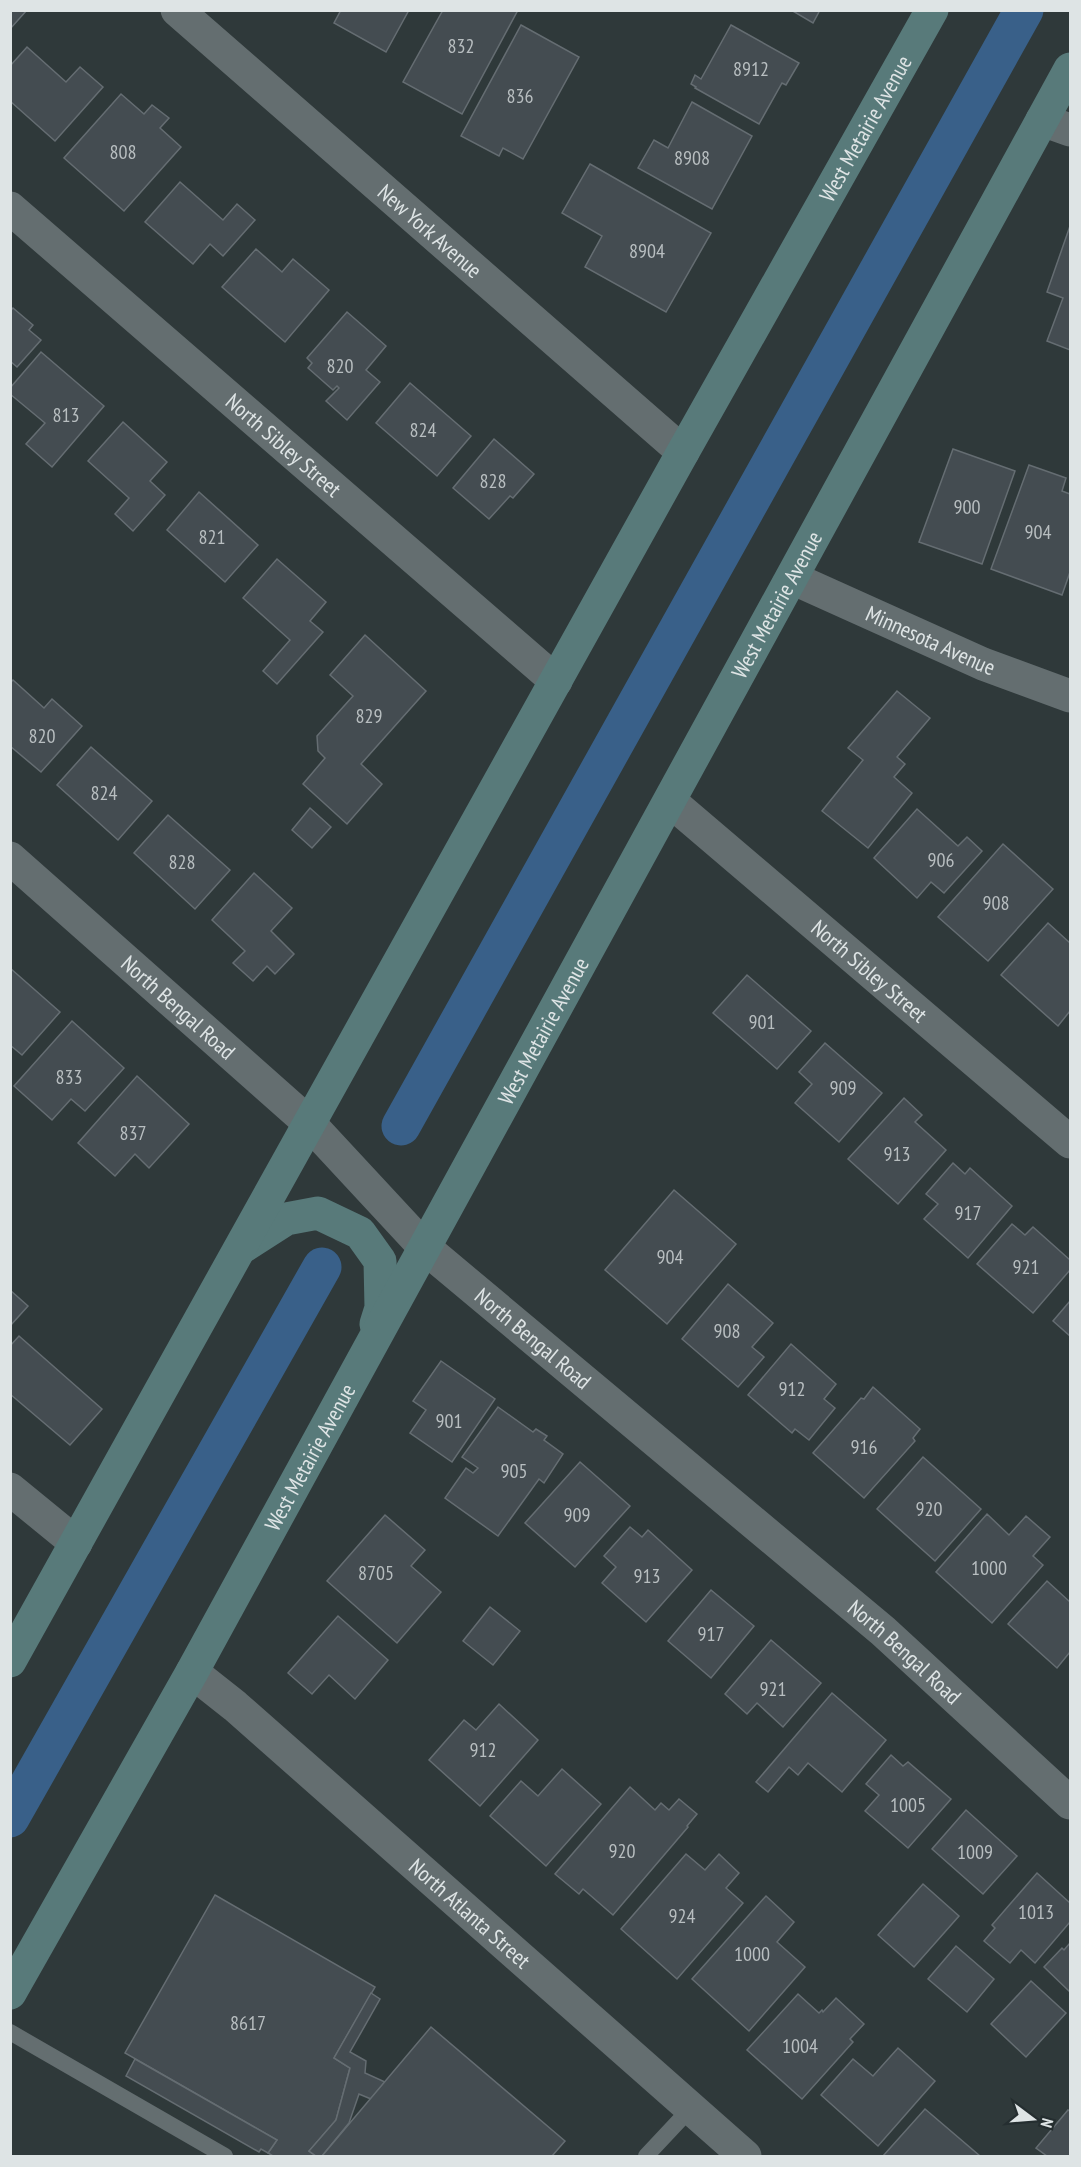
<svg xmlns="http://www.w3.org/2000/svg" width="1081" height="2167" font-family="'PT Sans Narrow',sans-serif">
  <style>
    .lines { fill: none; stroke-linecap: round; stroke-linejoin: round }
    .canal { stroke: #396089; stroke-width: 39 }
    .building { fill: #444c51; stroke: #656d72; stroke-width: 1.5 }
    .service { stroke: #646e70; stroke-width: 16 }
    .minor { stroke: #646e70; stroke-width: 33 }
    .secondary { stroke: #587a7a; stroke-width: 33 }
    .labels { text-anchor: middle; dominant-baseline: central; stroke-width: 4.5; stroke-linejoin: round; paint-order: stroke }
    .number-label { font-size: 20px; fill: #b8bec0 }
    .street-label { font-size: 22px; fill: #dee4e5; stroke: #252e30 }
  </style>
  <rect width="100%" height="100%" fill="#2f393a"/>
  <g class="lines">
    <g class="canal">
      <polyline points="401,1126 1024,10"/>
      <polyline points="10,1818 322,1267"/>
    </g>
  </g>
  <g class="building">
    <polygon points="10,10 27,10 10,29"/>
    <polygon points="341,10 409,10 386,52 334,23"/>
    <polygon points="443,10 518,10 462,114 403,82"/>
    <polygon points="791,10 820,10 813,23"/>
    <polygon points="521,25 579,57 523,159 503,148 499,156 461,136"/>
    <polygon points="731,25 799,63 786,85 782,83 759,124 695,88 696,87 691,84 695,75 701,79"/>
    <polygon points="27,47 66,82 80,67 103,87 55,141 10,101 10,66"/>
    <polygon points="121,94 144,114 152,105 169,118 160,128 181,147 124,211 64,158"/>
    <polygon points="692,102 752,136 712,209 638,168 654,140 668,148"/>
    <polygon points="590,164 711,233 666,312 585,267 602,236 562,213"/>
    <polygon points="180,182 223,220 237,204 255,220 223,256 210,244 193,264 145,222"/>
    <polygon points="1070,226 1070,350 1047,341 1063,298 1047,292"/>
    <polygon points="256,249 282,272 293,259 329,290 285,342 222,287"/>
    <polygon points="13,308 33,325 29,330 41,340 17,367 10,361 10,311"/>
    <polygon points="347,312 386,346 366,370 380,382 347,420 326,401 339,388 337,386 333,390 308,368 312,363 307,358"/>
    <polygon points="41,352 104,406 52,467 26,444 45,423 10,394 10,388"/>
    <polygon points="410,383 471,436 437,476 376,423"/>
    <polygon points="123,422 167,462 150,481 165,495 133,531 115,514 129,498 88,461"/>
    <polygon points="494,439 534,474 513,498 510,496 489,519 453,488"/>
    <polygon points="953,449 1015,471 982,564 919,542"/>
    <polygon points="1029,465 1066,478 1062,491 1070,494 1070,572 1062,595 991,569"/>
    <polygon points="199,492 258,545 225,582 167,530"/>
    <polygon points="277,559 326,602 310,621 323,632 277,684 263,671 290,640 243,598"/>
    <polygon points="365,635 426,691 361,764 382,784 347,824 303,784 325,758 318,751 317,736 353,696 330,675"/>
    <polygon points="13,680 44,708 52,699 82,726 41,772 10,746 10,683"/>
    <polygon points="897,691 930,718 897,757 905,764 894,777 912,793 868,848 822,811 863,760 848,748"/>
    <polygon points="91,747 152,801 118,840 57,785"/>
    <polygon points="310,808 331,827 312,848 292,830"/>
    <polygon points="917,809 958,846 967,837 982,851 944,893 931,882 917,898 874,858"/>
    <polygon points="168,815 230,870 195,909 134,853"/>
    <polygon points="1003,844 1053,889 988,961 938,917"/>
    <polygon points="254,873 292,908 271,931 294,954 275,974 267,966 253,981 233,963 245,951 212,920"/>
    <polygon points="1048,923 1070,943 1070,1011 1058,1026 1001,975"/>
    <polygon points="10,968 60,1012 22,1055 10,1045"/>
    <polygon points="747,975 811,1031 777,1069 713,1013"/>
    <polygon points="72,1021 124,1068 85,1111 71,1099 52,1120 14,1086"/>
    <polygon points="825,1043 882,1093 839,1142 795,1103 812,1084 799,1072"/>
    <polygon points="137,1076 189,1124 149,1168 135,1154 115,1176 78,1143"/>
    <polygon points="904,1098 922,1115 915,1122 946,1150 898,1204 848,1159"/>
    <polygon points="953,1163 965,1174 970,1168 1012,1206 968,1258 924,1219 938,1204 926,1194"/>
    <polygon points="674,1190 736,1244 667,1324 605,1270"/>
    <polygon points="1012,1224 1025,1235 1033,1227 1070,1260 1070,1270 1033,1313 977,1264"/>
    <polygon points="728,1284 773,1323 752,1347 764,1357 738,1387 682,1339"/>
    <polygon points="10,1290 28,1306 10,1326"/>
    <polygon points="1070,1301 1070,1336 1053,1321"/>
    <polygon points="19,1336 102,1409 70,1445 10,1394 10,1346"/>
    <polygon points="791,1344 836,1384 824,1399 835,1408 809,1440 795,1429 792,1433 748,1395"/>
    <polygon points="441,1361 495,1399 452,1462 410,1433 426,1410 413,1401"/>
    <polygon points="873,1387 920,1429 913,1438 915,1441 864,1498 813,1453 861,1398 864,1399"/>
    <polygon points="498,1407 533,1432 536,1429 547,1436 544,1440 563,1454 544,1483 539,1479 498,1536 445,1498 466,1468 473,1473 478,1468 462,1457"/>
    <polygon points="923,1457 981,1509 935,1561 877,1509"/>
    <polygon points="580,1462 630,1506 575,1567 525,1523"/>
    <polygon points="987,1514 1009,1535 1026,1516 1050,1537 1033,1556 1043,1565 992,1623 936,1572"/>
    <polygon points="385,1515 425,1550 411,1566 441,1592 397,1643 327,1581"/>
    <polygon points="630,1527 642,1537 648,1530 692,1570 646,1622 602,1583 616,1567 604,1556"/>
    <polygon points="1047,1581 1070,1602 1070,1652 1057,1668 1008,1624"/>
    <polygon points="711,1590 754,1626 711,1678 668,1641"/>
    <polygon points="490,1607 520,1631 493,1665 463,1641"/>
    <polygon points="338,1616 388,1660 355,1699 329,1675 312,1694 288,1673"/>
    <polygon points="771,1640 821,1683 783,1727 757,1703 747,1714 725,1694"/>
    <polygon points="832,1693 886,1740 842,1792 808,1763 798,1775 789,1767 768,1792 756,1782"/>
    <polygon points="499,1704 538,1740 480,1806 429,1760 464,1720 476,1730"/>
    <polygon points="891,1755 903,1766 908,1762 951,1799 908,1848 865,1811 879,1795 866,1784"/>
    <polygon points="562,1769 601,1804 546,1866 490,1816 521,1781 538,1796"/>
    <polygon points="630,1787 655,1810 661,1803 669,1810 679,1799 697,1814 687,1826 688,1827 613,1915 583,1889 579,1894 555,1874"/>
    <polygon points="966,1810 1017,1856 983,1894 932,1849"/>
    <polygon points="686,1854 705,1870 719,1854 739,1873 726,1888 743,1903 677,1979 621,1929"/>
    <polygon points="1037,1873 1070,1903 1070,1922 1035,1963 1021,1950 1010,1963 984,1941 995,1928 992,1925"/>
    <polygon points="923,1884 959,1916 914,1967 878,1935"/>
    <polygon points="215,1895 375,1987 334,2058 350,2068 336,2120 309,2151 316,2156 273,2156 268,2153 277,2140 125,2053"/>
    <polygon points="766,1896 794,1922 777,1942 805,1967 749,2031 692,1979"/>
    <polygon points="1070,1943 1070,1992 1044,1967 1062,1948 1064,1950"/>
    <polygon points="956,1946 994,1979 967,2012 928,1979"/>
    <polygon points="1031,1981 1066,2013 1026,2057 991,2024"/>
    <polygon points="371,1993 380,1999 350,2052 366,2061 365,2073 385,2082 371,2099 359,2094 349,2123 322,2156 316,2156 309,2151 336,2120 350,2068 334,2058"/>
    <polygon points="798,1994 819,2013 822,2010 823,2012 836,1998 864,2024 850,2039 853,2042 802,2099 747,2050"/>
    <polygon points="431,2027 565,2141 552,2156 322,2156"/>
    <polygon points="898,2048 935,2081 878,2146 821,2095 853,2059 873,2076"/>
    <polygon points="135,2059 277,2140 268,2153 261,2149 259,2152 126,2076"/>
    <polygon points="925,2109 980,2156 883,2156"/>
    <polygon points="1068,2110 1070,2111 1070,2156 1047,2156 1036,2148"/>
  </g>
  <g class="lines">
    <g class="service">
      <polyline points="10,2032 225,2156"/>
      <polyline points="646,2156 691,2108"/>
    </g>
    <g class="minor">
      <path id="s1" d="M177,10L683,452"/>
      <polyline points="1042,120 1070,130"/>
      <path id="s2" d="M10,208L556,681"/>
      <path id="s3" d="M792,578L983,664L1070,696"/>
      <path id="s4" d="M670,801L1070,1142"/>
      <path id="s5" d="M10,858L309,1123L425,1248L883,1631L1070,1803"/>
      <polyline points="10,1489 76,1543"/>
      <path id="s6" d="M192,1672L235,1706L745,2156"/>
    </g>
    <g class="secondary">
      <polyline points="244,1246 286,1219 318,1213 360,1233 380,1261 381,1308 376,1324"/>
      <path id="s7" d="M10,1661L683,452L932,10"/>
      <path id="s8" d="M10,1993L192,1672L1070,69"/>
    </g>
  </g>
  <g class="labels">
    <g class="number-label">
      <text x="461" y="46">832</text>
      <text x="751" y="69">8912</text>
      <text x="520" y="96">836</text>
      <text x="123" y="152">808</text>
      <text x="692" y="158">8908</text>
      <text x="647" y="251">8904</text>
      <text x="340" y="366">820</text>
      <text x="66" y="415">813</text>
      <text x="423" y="430">824</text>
      <text x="493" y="481">828</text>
      <text x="967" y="507">900</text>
      <text x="1038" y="532">904</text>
      <text x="212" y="537">821</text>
      <text x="369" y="716">829</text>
      <text x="42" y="736">820</text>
      <text x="104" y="793">824</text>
      <text x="941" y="860">906</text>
      <text x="182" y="862">828</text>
      <text x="996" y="903">908</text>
      <text x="762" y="1022">901</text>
      <text x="69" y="1077">833</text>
      <text x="843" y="1088">909</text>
      <text x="133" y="1133">837</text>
      <text x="897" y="1154">913</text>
      <text x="968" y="1213">917</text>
      <text x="670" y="1257">904</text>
      <text x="1026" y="1267">921</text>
      <text x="727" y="1331">908</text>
      <text x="792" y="1389">912</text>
      <text x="449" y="1421">901</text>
      <text x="864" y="1447">916</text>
      <text x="514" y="1471">905</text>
      <text x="929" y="1509">920</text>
      <text x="577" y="1515">909</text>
      <text x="989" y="1568">1000</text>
      <text x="376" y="1573">8705</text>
      <text x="647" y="1576">913</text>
      <text x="711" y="1634">917</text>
      <text x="773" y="1689">921</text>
      <text x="483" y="1750">912</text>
      <text x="908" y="1805">1005</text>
      <text x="622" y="1851">920</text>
      <text x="975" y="1852">1009</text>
      <text x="1036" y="1912">1013</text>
      <text x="682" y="1916">924</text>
      <text x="752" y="1954">1000</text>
      <text x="248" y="2023">8617</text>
      <text x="800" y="2046">1004</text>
    </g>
    <g class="street-label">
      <text stroke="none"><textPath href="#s7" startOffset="1755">West Metairie Avenue</textPath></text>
      <text stroke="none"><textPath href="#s1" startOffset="336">New York Avenue</textPath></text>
      <text stroke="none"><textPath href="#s2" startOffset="362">North Sibley Street</textPath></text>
      <text stroke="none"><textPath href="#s8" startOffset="1586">West Metairie Avenue</textPath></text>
      <text stroke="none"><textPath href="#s3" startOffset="152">Minnesota Avenue</textPath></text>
      <text stroke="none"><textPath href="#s4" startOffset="262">North Sibley Street</textPath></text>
      <text stroke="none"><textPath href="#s5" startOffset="225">North Bengal Road</textPath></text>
      <text stroke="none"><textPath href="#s8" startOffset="1100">West Metairie Avenue</textPath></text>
      <text stroke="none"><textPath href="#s5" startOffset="711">North Bengal Road</textPath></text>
      <text stroke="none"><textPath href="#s8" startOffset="614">West Metairie Avenue</textPath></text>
      <text stroke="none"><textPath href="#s5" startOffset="1197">North Bengal Road</textPath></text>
      <text stroke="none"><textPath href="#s6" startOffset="368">North Atlanta Street</textPath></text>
    </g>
  </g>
  <rect width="1081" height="2167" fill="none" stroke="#dee4e5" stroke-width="24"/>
  <g transform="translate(1033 2119) rotate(106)" stroke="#252e30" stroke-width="4.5" paint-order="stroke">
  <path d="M0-4.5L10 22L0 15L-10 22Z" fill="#dee4e5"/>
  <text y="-9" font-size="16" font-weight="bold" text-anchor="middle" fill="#dee4e5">N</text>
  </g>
</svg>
